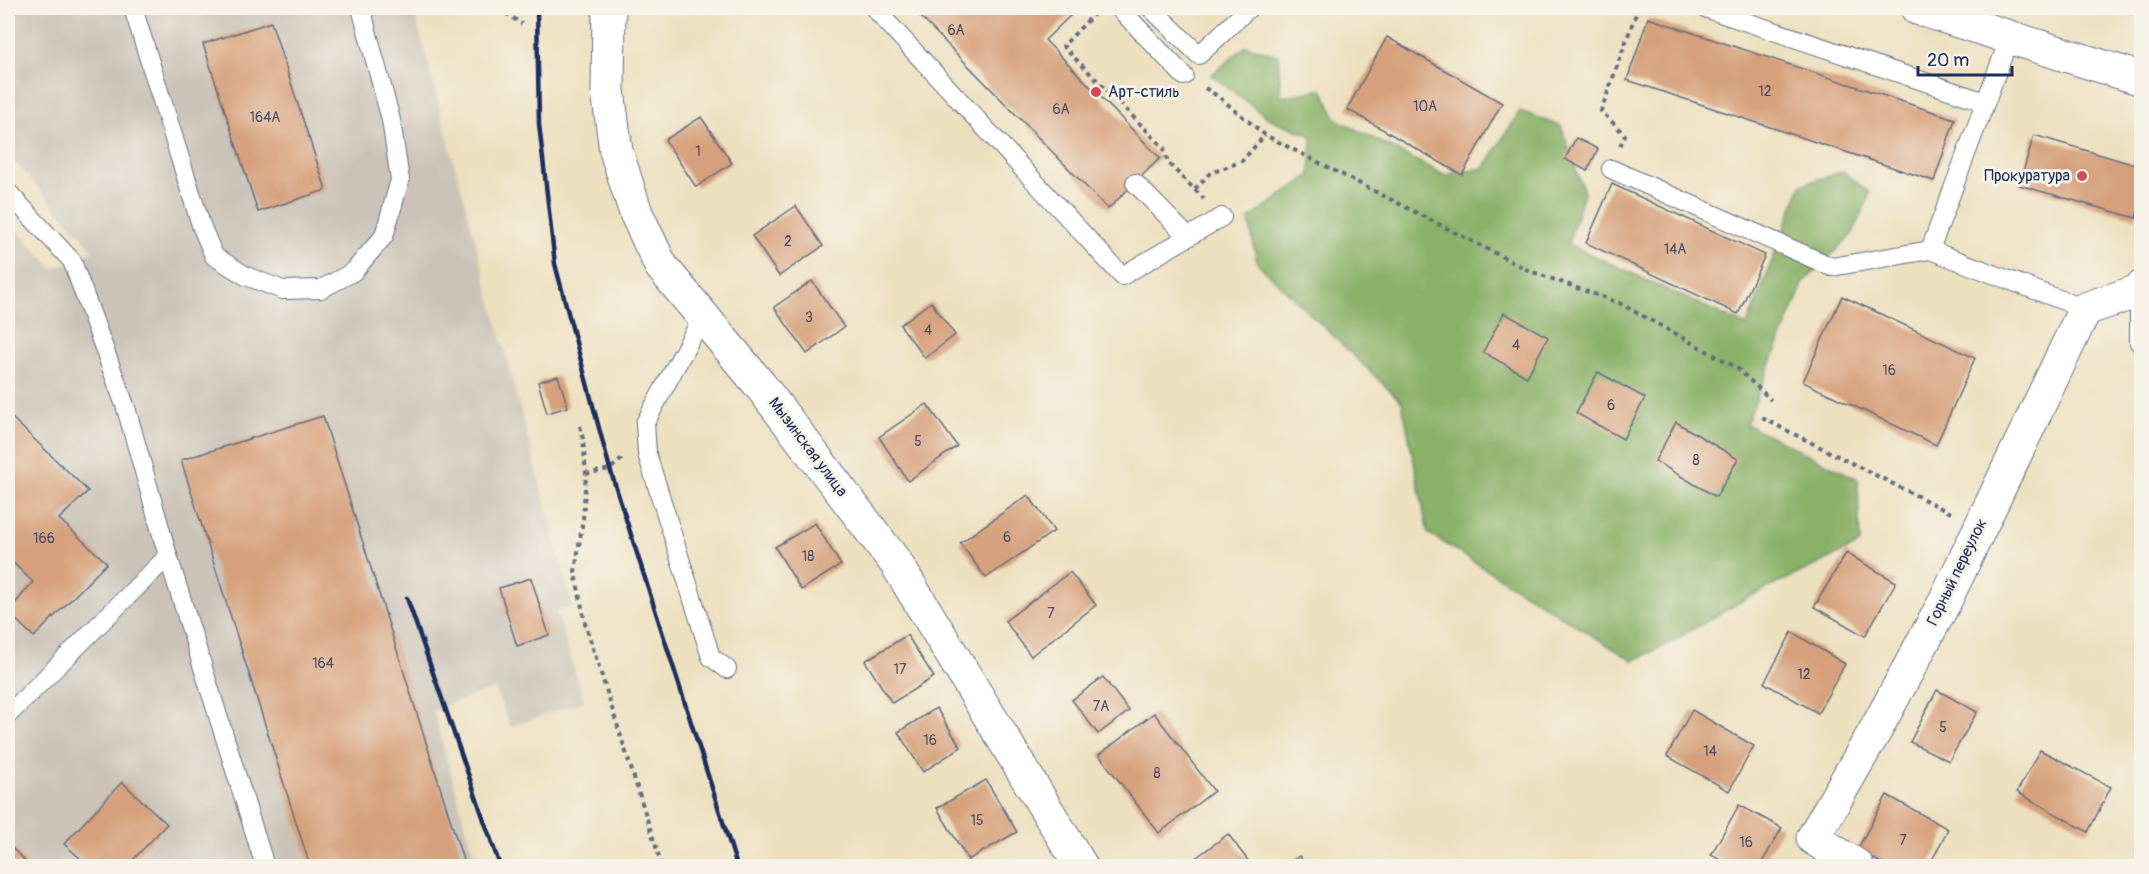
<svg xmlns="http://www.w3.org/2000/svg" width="2149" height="874" font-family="Pangolin,sans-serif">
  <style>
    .industrial { fill: #cbc3b8 }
    .forest { fill: #89b168; stroke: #527063; stroke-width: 1.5 }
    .building { fill: #d6a07b }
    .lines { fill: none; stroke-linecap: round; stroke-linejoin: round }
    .lane-casing { stroke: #646d80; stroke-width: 20 }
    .street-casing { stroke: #646d80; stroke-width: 35 }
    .secondary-casing { stroke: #646d80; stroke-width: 35 }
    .path { stroke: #646d80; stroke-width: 4; stroke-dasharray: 4.5 4.5; stroke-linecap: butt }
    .lane { stroke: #fff; stroke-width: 18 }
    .street { stroke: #fff; stroke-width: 33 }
    .secondary { stroke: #fff; stroke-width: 33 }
    .rail { stroke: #1b2f5e; stroke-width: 4.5 }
    .poi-dot { fill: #d1495b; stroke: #f7f3e8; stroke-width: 2 }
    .labels { text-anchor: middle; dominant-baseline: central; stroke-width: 6; stroke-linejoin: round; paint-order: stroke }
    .number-label { font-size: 14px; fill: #4a4b65 }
    .poi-label { font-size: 16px; fill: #1b2f5e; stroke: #f7f3e8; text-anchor: start }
    .street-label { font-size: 16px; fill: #1b2f5e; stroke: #f7f3e8 }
  </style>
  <rect width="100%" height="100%" fill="#f7f3e8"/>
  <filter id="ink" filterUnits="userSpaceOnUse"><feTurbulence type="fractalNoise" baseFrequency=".0167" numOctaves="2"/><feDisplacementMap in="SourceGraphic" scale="12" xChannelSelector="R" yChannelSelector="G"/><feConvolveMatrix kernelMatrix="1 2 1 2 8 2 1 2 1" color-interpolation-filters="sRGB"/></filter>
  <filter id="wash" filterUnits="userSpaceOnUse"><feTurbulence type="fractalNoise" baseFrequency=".008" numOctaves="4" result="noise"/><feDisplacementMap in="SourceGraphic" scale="24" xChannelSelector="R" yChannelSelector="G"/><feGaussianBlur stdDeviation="1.35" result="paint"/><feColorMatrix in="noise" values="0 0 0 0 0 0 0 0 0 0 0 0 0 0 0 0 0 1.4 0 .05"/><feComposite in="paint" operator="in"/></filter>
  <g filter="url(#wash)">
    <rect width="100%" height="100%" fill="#ede0bf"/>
    <polygon class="industrial" points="8,8 413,8 573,607 556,611 584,701 510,727 495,688 433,710 477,866 8,866 8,221 54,269 93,250 8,154"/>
    <polygon class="forest" points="1246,46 1278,55 1281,97 1322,89 1336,119 1444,175 1484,168 1520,111 1561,126 1584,192 1568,244 1747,326 1801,185 1843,171 1870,193 1853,233 1804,282 1746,424 1858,479 1860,544 1747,598 1664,646 1633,661 1428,533 1402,402 1257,263 1249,219 1310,175 1312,136 1268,118 1211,75"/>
    <g id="blocks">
      <g class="building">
        <polygon points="912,8 1078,8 1045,40 1160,158 1108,209"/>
        <polygon points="1648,18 1955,119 1934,181 1627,80"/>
        <polygon points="271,22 326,190 258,212 203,44"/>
        <polygon points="1387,37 1502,103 1462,175 1347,109"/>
        <polygon points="701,117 732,163 696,187 665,140"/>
        <polygon points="2034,135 2142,167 2142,200 2136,218 2019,185"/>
        <polygon points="1576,138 1598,149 1587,171 1565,159"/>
        <polygon points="1612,184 1765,255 1738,314 1586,243"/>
        <polygon points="796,206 823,246 779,276 752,236"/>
        <polygon points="812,281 844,327 807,354 774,307"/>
        <polygon points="1842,296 1975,358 1936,445 1803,382"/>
        <polygon points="931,302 955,335 925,358 900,325"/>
        <polygon points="1504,313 1548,337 1527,377 1483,352"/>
        <polygon points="1598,372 1645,398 1623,439 1576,413"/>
        <polygon points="558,376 568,407 547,413 538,382"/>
        <polygon points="927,404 957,446 908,481 879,437"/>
        <polygon points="8,414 88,491 59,519 107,563 34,637 8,612 33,582 8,558"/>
        <polygon points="323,416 465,866 310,866 181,460"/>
        <polygon points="1676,422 1738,459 1716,497 1655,461"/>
        <polygon points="1028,495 1054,531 986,578 960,543"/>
        <polygon points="815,523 841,565 801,590 775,547"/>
        <polygon points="1846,553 1896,582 1865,636 1814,607"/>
        <polygon points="1070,572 1096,605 1031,656 1005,621"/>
        <polygon points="531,578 549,635 517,646 499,588"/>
        <polygon points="1792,632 1845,664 1818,713 1764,683"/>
        <polygon points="907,635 934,677 892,703 865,661"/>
        <polygon points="1103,677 1129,711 1098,734 1072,700"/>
        <polygon points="1937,690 1977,712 1949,761 1910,742"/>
        <polygon points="936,708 961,747 923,772 898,732"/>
        <polygon points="1692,710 1754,746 1729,791 1667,756"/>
        <polygon points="1154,713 1214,791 1159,833 1099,755"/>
        <polygon points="2040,750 2111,787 2088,832 2017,792"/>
        <polygon points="986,780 1017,832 968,860 937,808"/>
        <polygon points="122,782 167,824 127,866 89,866 64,844"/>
        <polygon points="1887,795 1948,829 1929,866 1887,866 1857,850"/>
        <polygon points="1739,805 1782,828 1760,866 1731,866 1711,855"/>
        <polygon points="1228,834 1252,866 1191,866 1189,863"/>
        <polygon points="8,844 30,866 8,866"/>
        <polygon points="1299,856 1307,866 1285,866"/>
      </g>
    </g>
  </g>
  <g filter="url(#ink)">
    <use href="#blocks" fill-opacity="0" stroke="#646d80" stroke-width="1.5"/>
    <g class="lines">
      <defs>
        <g id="lane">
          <polyline points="133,8 201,225 214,256 246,276 283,290 321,289 353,272 384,236 400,180 391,120 361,8"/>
          <polyline points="874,8 1122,276 1222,217"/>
          <polyline points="1119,8 1184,76"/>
          <polyline points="1151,8 1199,55 1249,8"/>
          <polyline points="1705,8 1985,102"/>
          <polyline points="1611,169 1832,267 1930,250 2085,309"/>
          <polyline points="1135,183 1188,237"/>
          <polyline points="8,192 72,261 126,408 168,556 8,715"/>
          <polyline points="1930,250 2010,37"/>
          <polyline points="2139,291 2139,342 2142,343"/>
          <polyline points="703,316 645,423 647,454 711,657 727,669"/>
          <polyline points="168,556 265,866"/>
        </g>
        <g id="street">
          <polyline points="609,8 608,91 616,151 636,213 661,266 760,385 896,563 1081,866"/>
          <polyline points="1857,866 1813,838 1875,731 1943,605 2085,309 2139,291 2142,287"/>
        </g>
        <polyline id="secondary" points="1917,8 2142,79"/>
      </defs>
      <use href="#lane" class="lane-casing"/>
      <use href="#street" class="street-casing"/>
      <use href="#secondary" class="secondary-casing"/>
      <g class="path">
        <polyline points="498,8 522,24"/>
        <polyline points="744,8 747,8"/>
        <polyline points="1095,13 1063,46 1164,148 1168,163 1204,199"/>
        <polyline points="1205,88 1219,97 1265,135 1530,271 1619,303 1736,367 1771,400"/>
        <polyline points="1620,146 1625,135 1601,111 1638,8"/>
        <polyline points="1195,189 1209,174 1242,161 1265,135"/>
        <polyline points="1762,418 1951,513"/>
        <polyline points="580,426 583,439 586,474"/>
        <polyline points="622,459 610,469 586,474 583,519 575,572 585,623 662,866"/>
      </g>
      <use href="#lane" class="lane"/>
      <use href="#street" class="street"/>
      <use href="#secondary" class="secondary"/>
      <g class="rail">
        <polyline points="537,8 539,124 555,264 610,469 737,866"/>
        <polyline points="407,598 500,866"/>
      </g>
    </g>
  </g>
  <g class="poi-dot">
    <circle cx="1096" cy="92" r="6"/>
    <circle cx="2082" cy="176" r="6"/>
  </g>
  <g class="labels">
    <g class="number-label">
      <text x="956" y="30">6А</text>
      <text x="1765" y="91">12</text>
      <text x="1425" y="106">10А</text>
      <text x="1061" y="109">6А</text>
      <text x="265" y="117">164А</text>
      <text x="698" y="151">1</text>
      <text x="788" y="241">2</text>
      <text x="1675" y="249">14А</text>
      <text x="809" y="317">3</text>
      <text x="928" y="330">4</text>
      <text x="1516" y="345">4</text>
      <text x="1889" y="370">16</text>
      <text x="1611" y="405">6</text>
      <text x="918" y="441">5</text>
      <text x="1696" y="460">8</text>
      <text x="1007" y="537">6</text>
      <text x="44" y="538">166</text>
      <text x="808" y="556">18</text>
      <text x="1051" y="613">7</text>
      <text x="323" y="663">164</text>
      <text x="900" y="669">17</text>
      <text x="1804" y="674">12</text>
      <text x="1101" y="706">7А</text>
      <text x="1943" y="727">5</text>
      <text x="930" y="740">16</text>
      <text x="1710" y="751">14</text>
      <text x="1157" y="773">8</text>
      <text x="977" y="820">15</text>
      <text x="1903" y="840">7</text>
      <text x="1746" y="842">16</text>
    </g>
    <g class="poi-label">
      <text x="1108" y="92">Арт-стиль</text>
      <text x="2070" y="176" text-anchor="end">Прокуратура</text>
    </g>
    <g class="street-label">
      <text transform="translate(808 447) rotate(53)">Мызинская улица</text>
      <text transform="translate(1957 572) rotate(-64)">Горный переулок</text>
    </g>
  </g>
  <rect width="2149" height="874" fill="none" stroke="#f7f3e8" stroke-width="30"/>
  <path d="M1918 66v9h94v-9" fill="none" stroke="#1b2f5e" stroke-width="3"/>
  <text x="1927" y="66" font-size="18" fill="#1b2f5e" stroke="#f7f3e8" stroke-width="4.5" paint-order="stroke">20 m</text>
</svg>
